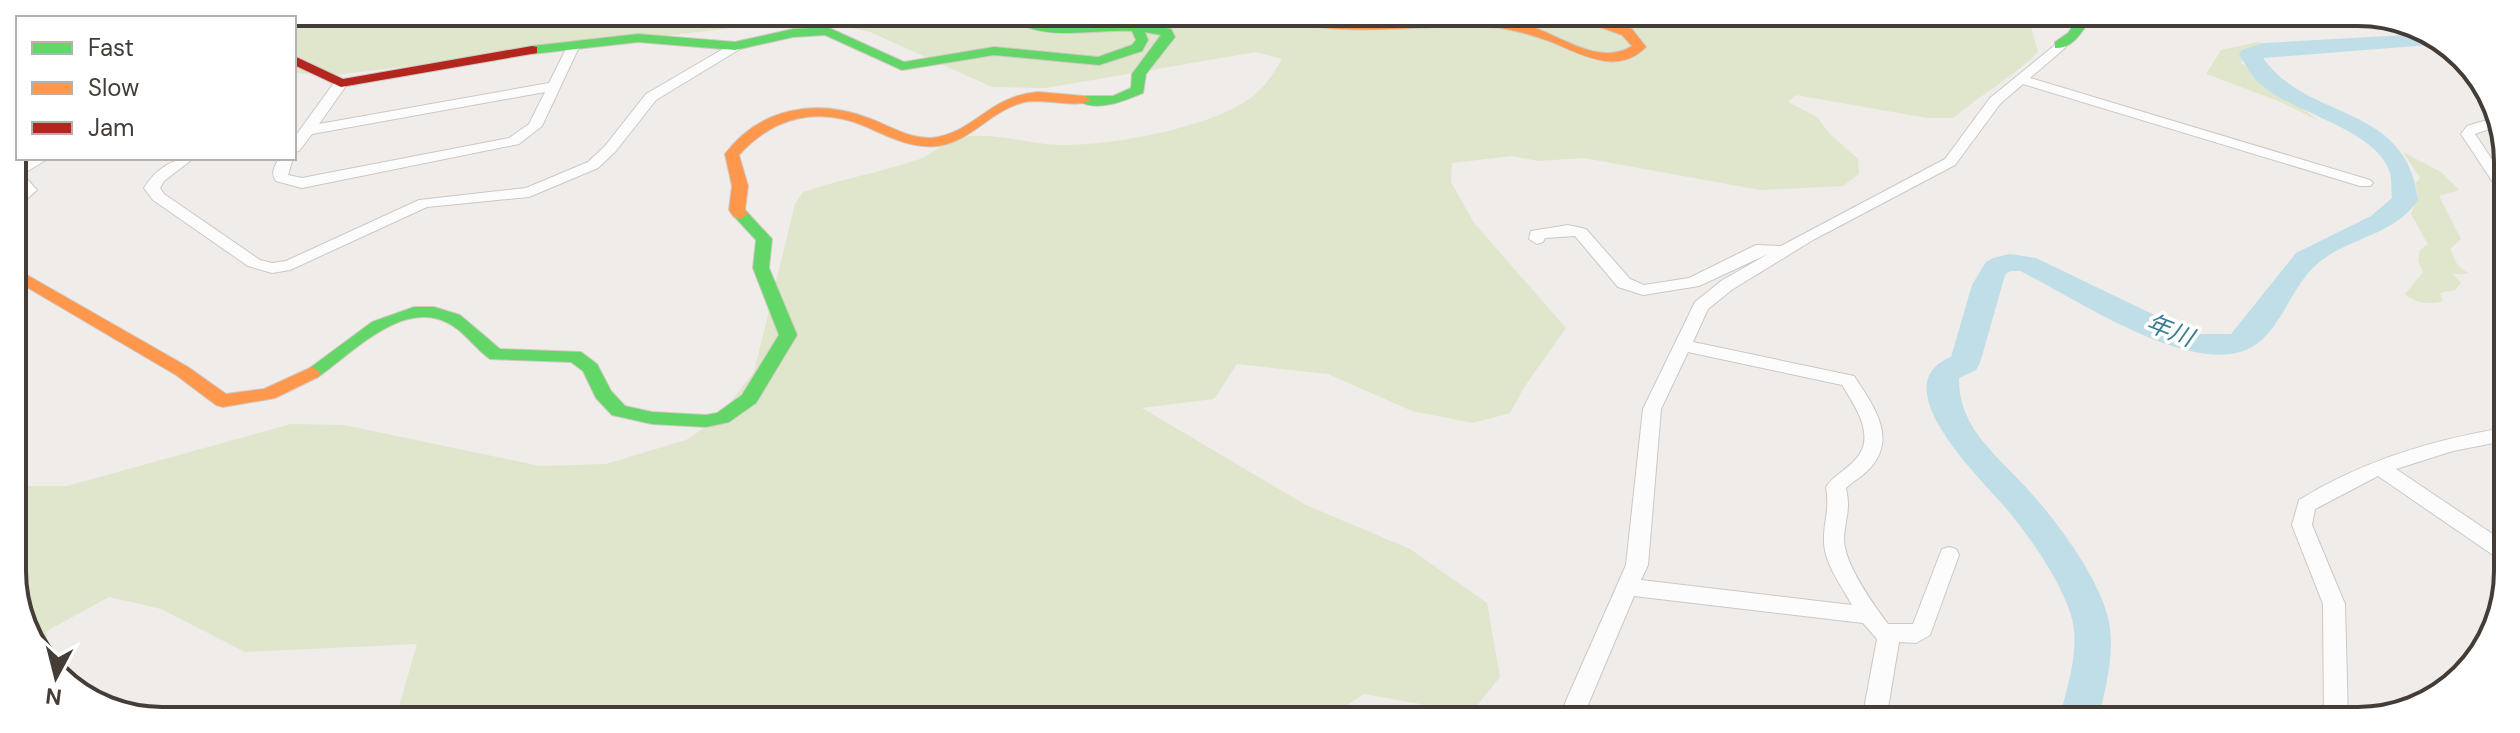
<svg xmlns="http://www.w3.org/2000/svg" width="2520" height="733" font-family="'DM Sans','Noto Sans JP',sans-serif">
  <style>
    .green { fill: #e0e6cc }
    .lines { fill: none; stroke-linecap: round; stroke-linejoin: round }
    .river { fill: #bfdee8; fill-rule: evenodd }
    .street-casing { stroke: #cbc8c6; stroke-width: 2 }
    .fast-casing { stroke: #cfc9c3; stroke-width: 2 }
    .slow-casing { stroke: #cfc9c3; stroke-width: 2 }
    .jam-casing { stroke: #cfc9c3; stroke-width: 2 }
    .street { fill: #fdfcfc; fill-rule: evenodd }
    .fast { fill: #63d668; fill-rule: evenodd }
    .slow { fill: #ff974d; fill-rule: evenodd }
    .jam { fill: #b3261e; fill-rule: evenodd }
    .labels { text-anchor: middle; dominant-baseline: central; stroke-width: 7; stroke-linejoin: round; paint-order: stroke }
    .water-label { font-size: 24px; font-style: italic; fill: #397c94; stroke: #fff }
    .rim { fill: none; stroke: #443d37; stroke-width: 4 }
  </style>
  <rect width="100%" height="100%" fill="#efece9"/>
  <g class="green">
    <path d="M162,12L2028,16L2038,52C2012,78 1981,94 1953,118H1927L1796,95L1788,102L1817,117L1828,132L1858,159L1859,174L1843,186L1760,190L1584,158L1538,161L1512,156L1452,163L1451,182L1474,223L1566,328L1525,386L1510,413L1473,423L1412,411L1328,374L1237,364L1214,399L1142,408L1306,505L1410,549L1487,603L1500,677L1471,713L1364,694L1326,719L396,717L417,644L245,652L161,609L109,597L47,631V660L15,600L14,486H67L291,424L344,425L540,466L606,464L686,440L716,420L754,372L795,204L803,192C841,179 882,172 920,159C935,153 945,140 962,137C995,132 1027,144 1059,145C1110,146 1211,128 1252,97C1266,86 1273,74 1282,59L1256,52L1046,88L992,87L870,32L847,27H741L334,75L294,73V18H132Z"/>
    <polygon points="2258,42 2273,46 2244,53 2241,63 2319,121 2281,102 2206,74 2221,50"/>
    <path d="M2403,152L2441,172L2459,190L2439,196L2461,239L2450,249L2458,266L2469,274H2453L2461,283L2455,290L2440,293L2443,301C2431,305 2414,303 2405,294L2423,272L2418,261L2420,250L2428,244L2411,214L2418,194L2415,184L2420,178Z"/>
  </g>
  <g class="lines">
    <path class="river" d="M2424,34L2441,44L2263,58C2309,123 2406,102 2418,200C2393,237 2347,237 2316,265C2291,287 2281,330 2252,347C2193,380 2074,297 2020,271H2010L2005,275L1980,363L1976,370L1959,378C1958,430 2000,457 2031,493C2059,524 2106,587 2110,629C2114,660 2104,691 2099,720H2059C2067,686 2082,647 2070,612C2058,577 2033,542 2010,513C1987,484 1879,386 1951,357L1972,285L1986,262L1993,258L2010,254L2036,258L2177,326L2199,334H2231L2296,253L2371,216L2392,198C2391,190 2392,181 2390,173C2377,128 2289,113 2257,81C2250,74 2245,63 2239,55L2242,50L2264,43Z"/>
    <defs>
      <g id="street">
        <path d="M574,41L580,45L542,126L519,144L302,188L276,181C270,173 275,166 279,158H293L288,175L302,178L509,138L529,124L545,92L312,134L299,151L294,152V138L336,80H346L348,83L319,124L549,83L568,45Z"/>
        <path d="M2060,41L2066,45L2065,48L2030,78L2370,180L2373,183L2370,186H2360L2023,84L2000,104L1955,165L1813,240L1733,289L1708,309L1693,342L1854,376C1874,406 1900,441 1866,472C1860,478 1852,482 1846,488C1851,511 1845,518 1844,539C1844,564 1873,604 1888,624H1913L1942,549L1949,547L1956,549L1959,555L1930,635L1916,643L1899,642L1886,720H1862L1877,639L1863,623L1634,596L1582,719H1558L1626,565L1643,409L1695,302L1721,281L1768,254L1699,286L1643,295L1618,287L1575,236L1545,238L1543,242L1537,244L1529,239L1531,231L1568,225L1586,229L1630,279L1644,285L1689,278L1756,245L1781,246L1945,159L1990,98ZM1688,352L1842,385C1855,406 1878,438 1854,461C1845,471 1834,475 1826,487C1830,511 1824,518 1824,539C1823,562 1841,585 1852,605L1641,580L1648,565L1661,409Z"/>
        <path d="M735,42L740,43V49L656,100L615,152L598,168L529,197L427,207L290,270L272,273L248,266L153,200L144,188C156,169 172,158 194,158L164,181L160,188L164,194L260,260L272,263L286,261L419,200L526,188L588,162L605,146L646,94Z"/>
        <polygon points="2497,117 2501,125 2475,134 2505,179 2505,195 2500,193 2461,134 2467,126"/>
        <polygon points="31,158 49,158 18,177 27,179 37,190 18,207 13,209 13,196 20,190 12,185 12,168"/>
        <path d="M2504,428V441L2453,451L2396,469L2503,541V559L2496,557L2378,476L2315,509L2312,525L2345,604L2348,721H2324L2323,604L2292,525L2299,500C2362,461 2431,440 2504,428Z"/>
      </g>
      <g id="fast">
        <path d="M1005,14C1026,14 1044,24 1065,25C1101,27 1135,21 1171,29L1175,37L1146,74L1143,93C1124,101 1095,113 1077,100L1084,96H1113L1131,88L1132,74L1161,35L1145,32L1148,40L1142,51L1099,65L994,55L902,70L825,35L793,37L735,50L638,42L532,54L525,50L532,46L638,34L735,42L793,29L827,27L904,62L994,47L1098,57L1132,45L1136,40L1132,31C1092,29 1037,44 1005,14Z"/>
        <path d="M2080,16H2092C2083,30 2074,49 2055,48V42L2068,33Z"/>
        <path d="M740,209L746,211L772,239L769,268L797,335L756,403L729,422L706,427L652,424L612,415L596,398L583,371L571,362L490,359C476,349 467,335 453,326C406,295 354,352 318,377L312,379L303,373L372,322L414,307H434L460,315L500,349L581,352L597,364L611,391L625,406L652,412L706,415L717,413L742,395L779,335L753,268L756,240L732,214Z"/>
      </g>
      <g id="slow">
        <path d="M1281,15C1305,13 1330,21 1354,22C1411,23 1471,9 1527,25C1560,35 1599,67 1632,46L1622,35L1567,15H1587L1632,29L1646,47C1616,77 1580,53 1549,41C1529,34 1509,28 1489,27C1439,22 1318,42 1281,15Z"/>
        <path d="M1038,92L1084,96L1091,100C1079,109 1043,98 1025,102C992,109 972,141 938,146C913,149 889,137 867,127C819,106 774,116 739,155L748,186L745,210L748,214L740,219L734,217L729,210L732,186L725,154C760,108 815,98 868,118C891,126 913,142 938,137C975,130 991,96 1038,92Z"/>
        <polygon points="13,267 188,367 226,394 264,389 312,367 321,373 318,377 275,398 223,407 216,405 176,375 13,279"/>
      </g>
      <polygon id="jam" points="532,46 537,47 537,53 341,87 294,65 294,56 343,79"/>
    </defs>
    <use href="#street" class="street-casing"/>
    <use href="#fast" class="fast-casing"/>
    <use href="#slow" class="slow-casing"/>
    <use href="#jam" class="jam-casing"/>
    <use href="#street" class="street"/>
    <use href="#fast" class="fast"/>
    <use href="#slow" class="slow"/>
    <use href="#jam" class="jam"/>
  </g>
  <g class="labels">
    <g class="water-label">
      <text transform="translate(2170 330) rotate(21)">年川</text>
    </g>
  </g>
  <path d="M0 0H2520V733H0ZM162 26H2358A136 136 0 0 1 2494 162V571A136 136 0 0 1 2358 707H162A136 136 0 0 1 26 571V162A136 136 0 0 1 162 26Z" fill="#fff" fill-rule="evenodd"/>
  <path class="rim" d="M162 26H2358A136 136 0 0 1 2494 162V571A136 136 0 0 1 2358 707H162A136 136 0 0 1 26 571V162A136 136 0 0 1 162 26Z"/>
  <rect x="16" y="16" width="280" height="144" fill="#ffffff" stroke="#b4b1af" stroke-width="2"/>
  <rect x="32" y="42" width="40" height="12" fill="#63d668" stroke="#b4b1af" stroke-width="2"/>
  <text x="88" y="56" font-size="24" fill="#443d37">Fast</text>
  <rect x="32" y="82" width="40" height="12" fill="#ff974d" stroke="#b4b1af" stroke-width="2"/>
  <text x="88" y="96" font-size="24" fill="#443d37">Slow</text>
  <rect x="32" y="122" width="40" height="12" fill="#b3261e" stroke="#b4b1af" stroke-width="2"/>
  <text x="88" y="136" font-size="24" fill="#443d37">Jam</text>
  <g transform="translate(56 677) rotate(187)" stroke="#ffffff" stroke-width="6" paint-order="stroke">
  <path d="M0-6L14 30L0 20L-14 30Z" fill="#443d37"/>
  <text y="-12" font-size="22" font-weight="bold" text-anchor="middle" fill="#443d37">N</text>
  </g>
</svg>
